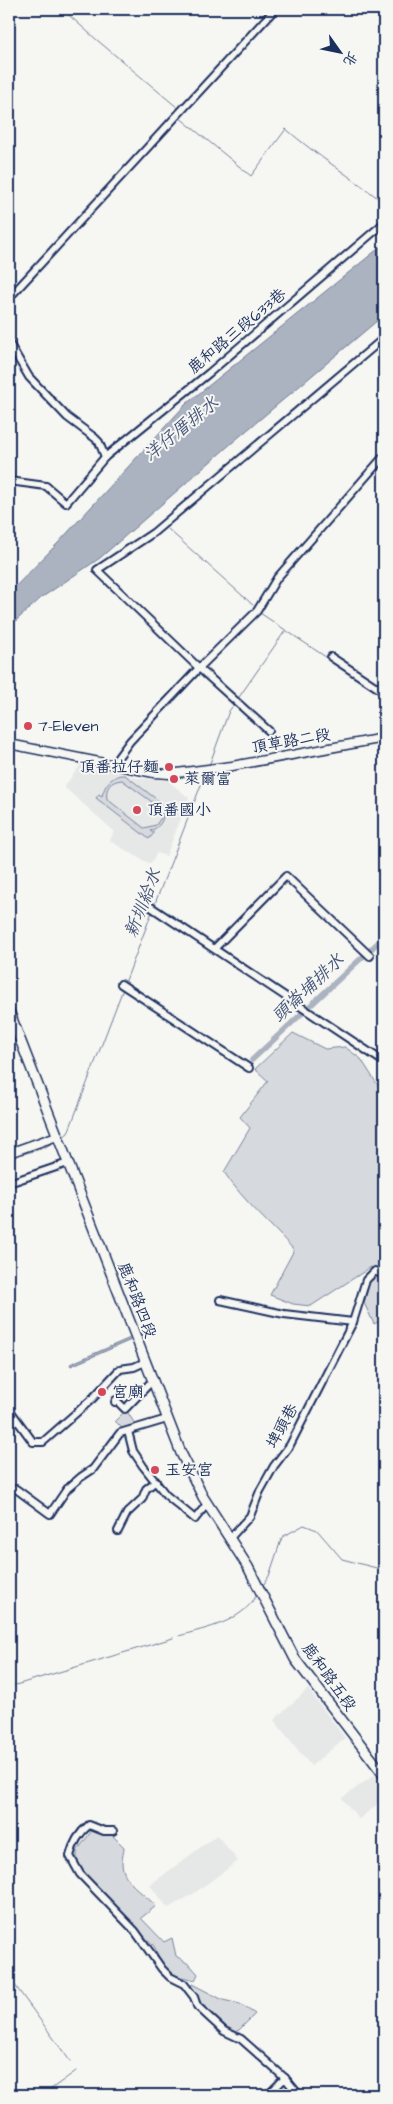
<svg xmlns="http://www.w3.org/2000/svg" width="393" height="2104" font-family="'Architects Daughter','LXGW WenKai TC',sans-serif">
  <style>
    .built { fill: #e6e7e7 }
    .green { fill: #d6d9dd; stroke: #78849e; fill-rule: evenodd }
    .water { fill: #abb2c0; stroke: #717e99 }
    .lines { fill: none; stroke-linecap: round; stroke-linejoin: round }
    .stream { stroke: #717e99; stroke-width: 1 }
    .canal { stroke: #abb2c0; stroke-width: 5.5 }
    .minor-casing { stroke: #1b2f5e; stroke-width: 10 }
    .tertiary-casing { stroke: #1b2f5e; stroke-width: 11 }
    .secondary-casing { stroke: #1b2f5e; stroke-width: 12 }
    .minor { stroke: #f6f6f2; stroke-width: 6 }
    .tertiary { stroke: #f6f6f2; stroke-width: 8 }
    .secondary { stroke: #f6f6f2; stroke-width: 9 }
    .poi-dot { fill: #d1495b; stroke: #f6f6f2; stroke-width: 2 }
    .labels { text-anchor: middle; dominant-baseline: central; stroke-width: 4; stroke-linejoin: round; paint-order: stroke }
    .street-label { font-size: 16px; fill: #1b2f5e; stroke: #f6f6f2 }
    .poi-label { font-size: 16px; fill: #1b2f5e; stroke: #f6f6f2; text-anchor: start }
    .water-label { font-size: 18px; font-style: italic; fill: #46567b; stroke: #f6f6f2 }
  </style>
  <rect width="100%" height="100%" fill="#f6f6f2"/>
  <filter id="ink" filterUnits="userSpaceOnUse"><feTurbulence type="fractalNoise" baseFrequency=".02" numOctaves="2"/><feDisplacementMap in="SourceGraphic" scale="10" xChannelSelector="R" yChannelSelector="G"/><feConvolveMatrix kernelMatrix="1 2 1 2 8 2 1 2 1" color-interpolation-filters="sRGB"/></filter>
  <g filter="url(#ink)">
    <g class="built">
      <polygon points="82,763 137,778 167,780 189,798 166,856 157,853 150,864 110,841 114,831 64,787"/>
      <polygon points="308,1689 345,1738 311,1766 274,1720"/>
      <polygon points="376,1774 384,1785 384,1799 359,1819 342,1798"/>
      <polygon points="217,1835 238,1861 193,1894 168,1908 150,1885"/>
    </g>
    <g class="green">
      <path d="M120,775H125L164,805C164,817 163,826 150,831L154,833L149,839L96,798L99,794L102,796C105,785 109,779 120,775ZM122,780L159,807L162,816L156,825L144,828L107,799C105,788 110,781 122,780Z"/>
      <path d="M293,1033L325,1049L345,1047L361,1059L384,1095V1319L374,1324L364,1303L370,1281L378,1275L371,1267L311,1306L293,1304L270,1295L294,1250C271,1224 243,1201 224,1172L250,1128L240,1117L268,1081L255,1069Z"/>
      <polygon points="126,1410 135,1424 123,1429 115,1421"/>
      <path d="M93,1829L106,1835H112L124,1847C124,1852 122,1857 122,1862C122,1882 144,1893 156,1906L141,1918L164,1942L172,1938L176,1956L190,1965L198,1974L195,1980L173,1975L161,1962L154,1946L91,1881L77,1862V1851Z"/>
      <polygon points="192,1984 223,2000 240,2004 255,2014 237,2032 227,2027 202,2004 191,1987"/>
    </g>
    <g class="water">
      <polygon points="384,244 384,315 233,442 100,558 41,598 9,627 9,593 58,543 186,404"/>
      <polygon points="144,1332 145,1334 71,1366 70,1364"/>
    </g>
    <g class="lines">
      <g class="stream">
        <polyline points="62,9 97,40 178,108 174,113"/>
        <path d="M179,117L251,176L286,129C317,156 352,177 384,203"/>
        <polyline points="168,529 253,605"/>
        <polyline points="260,613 384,696"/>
        <polyline points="237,700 285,631"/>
        <polyline points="209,766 229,711 235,703"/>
        <polyline points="154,906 206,772"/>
        <polyline points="125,983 152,912"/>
        <polyline points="63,1137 68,1133 123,989"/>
        <polyline points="9,1158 44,1148 55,1141"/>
        <polyline points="262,1587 269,1576 282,1537 304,1525 317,1530 342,1559 384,1570"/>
        <path d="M179,1636C209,1627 240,1623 257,1595"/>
        <polyline points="9,1687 173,1638"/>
        <polyline points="9,1977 70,2061"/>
        <polyline points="43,2095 76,2071"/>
      </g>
      <polyline class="canal" points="252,1060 384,937"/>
      <defs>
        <g id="minor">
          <polyline points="9,298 275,9"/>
          <polyline points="9,343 29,377 67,417 95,438 99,442 105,457"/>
          <polyline points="9,472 9,481 46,486 66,503 105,457 209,373 384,223"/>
          <polyline points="331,657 384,692"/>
          <polyline points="269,731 199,668 97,570 153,533 384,338"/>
          <polyline points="113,764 130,741 199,668 257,611 277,578 384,456"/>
          <polyline points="148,905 384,1062"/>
          <polyline points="215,948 286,876 370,956"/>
          <polyline points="121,984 249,1068"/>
          <polyline points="9,1183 68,1163"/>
          <polyline points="220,1300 284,1314 353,1322 366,1280 375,1271 384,1276"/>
          <polyline points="115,1402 116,1400 125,1409 153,1380"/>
          <polyline points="9,1409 33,1442 43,1442 92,1399 120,1369 134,1367 145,1362"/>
          <polyline points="128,1431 133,1451 143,1466 166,1495 195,1519 207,1504"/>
          <polyline points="16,1489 50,1514 67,1489 81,1477 93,1469 120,1433 167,1419"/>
          <polyline points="118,1531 127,1513 142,1499 146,1489 156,1481"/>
          <polyline points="230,1538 250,1516 260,1491 274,1466 290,1445 353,1322"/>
          <path d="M113,1831H104L89,1825C79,1833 73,1844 70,1856L80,1874L135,1931L162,1969L170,1977L184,1984L194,1997L197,2006L224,2031L241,2039L285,2078L299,2095"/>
          <polyline points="268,2095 285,2078"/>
        </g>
        <g id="tertiary">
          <polyline points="9,744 154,773 169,774 232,766 384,738"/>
          <polyline points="9,1153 57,1136"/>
        </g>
        <polyline id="secondary" points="9,1011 181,1453 203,1497 248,1567 295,1659 384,1775"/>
      </defs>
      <use href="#minor" class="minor-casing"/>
      <use href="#tertiary" class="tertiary-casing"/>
      <use href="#secondary" class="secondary-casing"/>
      <use href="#minor" class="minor"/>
      <use href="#tertiary" class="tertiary"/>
      <use href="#secondary" class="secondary"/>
    </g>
  </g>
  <g class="poi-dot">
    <circle cx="28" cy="726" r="5"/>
    <circle cx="169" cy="767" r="5"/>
    <circle cx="174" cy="779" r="5"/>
    <circle cx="137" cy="810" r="5"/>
    <circle cx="102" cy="1392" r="5"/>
    <circle cx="155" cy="1470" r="5"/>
  </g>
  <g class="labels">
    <g class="street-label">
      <text transform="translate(237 331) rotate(-40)">鹿和路三段633巷</text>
      <text transform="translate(291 741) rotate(-10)">頂草路二段</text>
      <text transform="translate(137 1300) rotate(69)">鹿和路四段</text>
      <text transform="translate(282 1426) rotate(-61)">埤頭巷</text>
      <text transform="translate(329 1677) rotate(54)">鹿和路五段</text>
    </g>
    <g class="poi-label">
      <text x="38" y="726">7-Eleven</text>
      <text x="159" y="767" text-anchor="end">頂番拉仔麵</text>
      <text x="184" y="779">萊爾富</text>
      <text x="147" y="810">頂番國小</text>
      <text x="112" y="1392">宮廟</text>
      <text x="165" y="1470">玉安宮</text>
    </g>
    <g class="water-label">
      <text transform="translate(181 429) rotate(-39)">洋仔厝排水</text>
      <text transform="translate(143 903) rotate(-69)">新圳給水</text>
      <text transform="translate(308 988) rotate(-43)">頭崙埔排水</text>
    </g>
  </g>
  <rect width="393" height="2104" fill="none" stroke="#f6f6f2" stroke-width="30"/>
  <rect x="15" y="15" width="363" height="2074" fill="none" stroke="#1b2f5e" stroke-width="2" filter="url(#ink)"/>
  <g transform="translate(340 52) rotate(123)" stroke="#f6f6f2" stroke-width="4" paint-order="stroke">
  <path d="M0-4L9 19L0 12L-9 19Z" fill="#1b2f5e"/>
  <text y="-8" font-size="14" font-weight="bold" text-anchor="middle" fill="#1b2f5e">北</text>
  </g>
</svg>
